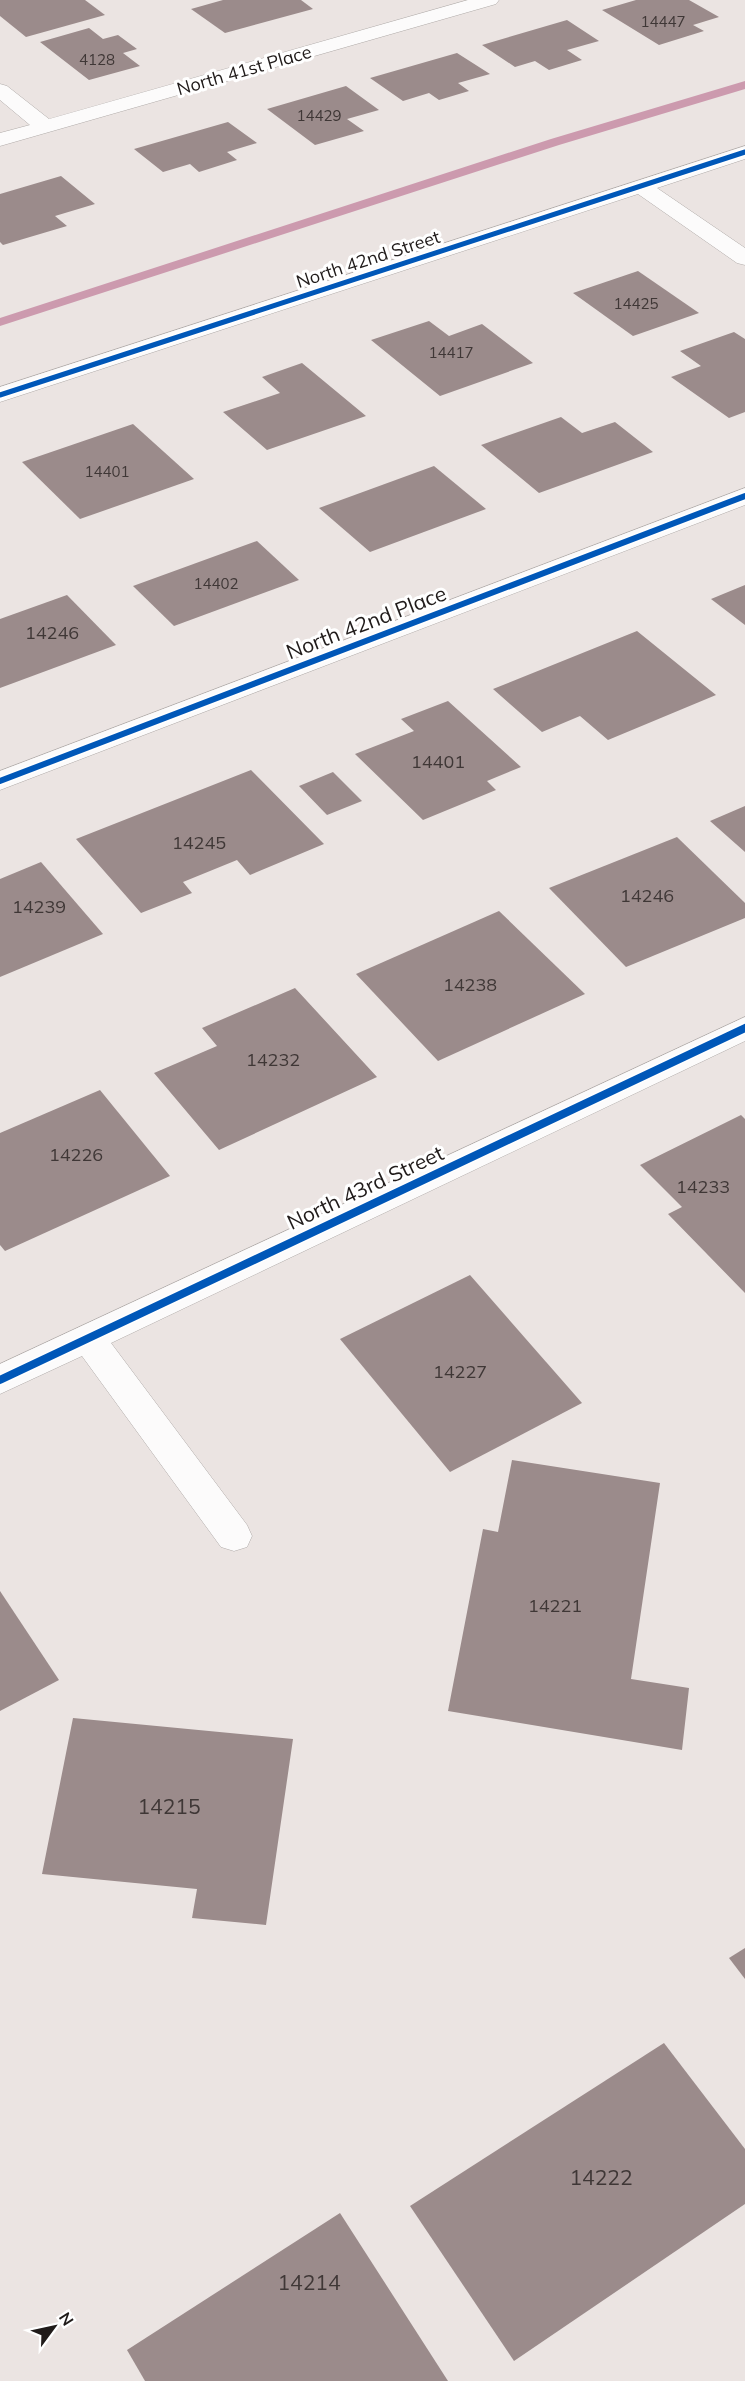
<svg xmlns="http://www.w3.org/2000/svg" width="745" height="2381" font-family="Mulish,sans-serif">
  <style>
    .lines { fill: none; stroke-linecap: round; stroke-linejoin: round }
    .stream { fill: #cc9aae; fill-rule: evenodd }
    .building { fill: #9b8b8b }
    .minor-casing { stroke: #afaaa8; stroke-width: 1 }
    .minor { fill: #fcfbfb; fill-rule: evenodd }
    .cycleway-far2-casing { stroke: #fff; stroke-width: 8 }
    .cycleway-far1-casing { stroke: #fff; stroke-width: 9 }
    .cycleway-casing { stroke: #fff; stroke-width: 11 }
    .cycleway-far2 { stroke: #0057b8; stroke-width: 5 }
    .cycleway-far1 { stroke: #0057b8; stroke-width: 6 }
    .cycleway { stroke: #0057b8; stroke-width: 8 }
    .labels { text-anchor: middle; dominant-baseline: central; stroke-width: 6; stroke-linejoin: round; paint-order: stroke }
    .far-number-label { font-size: 15px; fill: #3f3736 }
    .far-street-label { font-size: 18px; fill: #201b1a; stroke: #fff }
    .number-label { font-size: 18px; fill: #3f3736 }
    .street-label { font-size: 21px; fill: #201b1a; stroke: #fff }
    .near-number-label { font-size: 21px; fill: #3f3736 }
  </style>
  <rect width="100%" height="100%" fill="#ebe4e2"/>
  <g class="lines">
    <polygon class="stream" points="745,81 745,89 559,145 0,326 0,318 551,139"/>
  </g>
  <g class="building">
    <polygon points="0,0 85,0 105,15 26,37 0,16"/>
    <polygon points="223,0 301,0 313,9 225,33 191,9"/>
    <polygon points="636,0 689,0 719,17 693,25 704,31 659,45 602,10"/>
    <polygon points="567,20 599,41 567,50 582,60 549,70 535,61 515,67 482,45"/>
    <polygon points="89,28 103,39 118,35 137,49 123,53 140,66 89,80 40,42"/>
    <polygon points="457,53 490,74 458,83 469,91 439,100 429,93 403,101 370,78"/>
    <polygon points="346,86 379,110 347,119 364,131 315,145 267,109"/>
    <polygon points="228,122 257,143 227,152 237,160 199,172 190,164 163,172 134,149"/>
    <polygon points="61,176 95,204 55,216 67,226 3,245 0,242 0,194"/>
    <polygon points="638,271 699,313 633,336 573,293"/>
    <polygon points="429,321 449,336 482,324 533,363 440,396 371,340"/>
    <polygon points="734,332 745,339 745,412 729,418 671,377 701,366 680,351"/>
    <polygon points="302,363 366,416 267,450 223,412 280,393 262,377"/>
    <polygon points="561,417 582,433 615,422 653,452 539,493 481,445"/>
    <polygon points="133,424 194,479 80,519 22,462"/>
    <polygon points="434,466 486,509 370,552 319,508"/>
    <polygon points="257,541 299,580 174,626 133,586"/>
    <polygon points="745,585 745,625 711,599"/>
    <polygon points="67,595 116,645 0,688 0,619"/>
    <polygon points="637,631 716,695 608,740 580,716 542,732 493,689"/>
    <polygon points="448,701 521,767 487,781 496,790 423,820 355,754 414,731 401,719"/>
    <polygon points="251,770 324,844 250,875 237,860 183,882 192,893 141,913 76,839"/>
    <polygon points="333,772 362,801 327,815 299,786"/>
    <polygon points="745,806 745,852 710,821"/>
    <polygon points="677,837 745,903 745,918 626,967 549,888"/>
    <polygon points="41,862 103,934 0,977 0,879"/>
    <polygon points="499,911 585,994 438,1061 356,974"/>
    <polygon points="295,988 377,1077 219,1150 154,1073 217,1046 202,1028"/>
    <polygon points="100,1090 170,1176 5,1251 0,1245 0,1133"/>
    <polygon points="741,1115 745,1119 745,1293 668,1214 682,1207 640,1165"/>
    <polygon points="470,1275 582,1403 450,1472 340,1339"/>
    <polygon points="512,1460 660,1483 631,1679 689,1688 682,1750 448,1711 483,1529 498,1532"/>
    <polygon points="0,1591 59,1680 0,1711"/>
    <polygon points="73,1718 293,1739 266,1925 192,1918 197,1889 42,1874"/>
    <polygon points="745,1948 745,1979 729,1958"/>
    <polygon points="664,2043 745,2149 745,2204 514,2361 410,2206"/>
    <polygon points="340,2213 448,2381 145,2381 127,2350"/>
  </g>
  <g class="lines">
    <defs>
      <g id="minor">
        <polygon points="468,0 499,0 496,4 0,146 0,133 30,125 0,100 0,84 7,86 49,119"/>
        <polygon points="745,146 745,159 657,188 745,248 745,265 737,263 638,194 0,402 0,387"/>
        <polygon points="745,488 745,505 0,790 0,771"/>
        <polygon points="745,1017 745,1041 111,1343 247,1525 252,1536 247,1547 234,1551 221,1547 82,1356 0,1394 0,1364"/>
      </g>
    </defs>
    <use href="#minor" class="minor-casing"/>
    <use href="#minor" class="minor"/>
    <defs>
      <polyline id="cycleway-far2" points="0,395 745,152"/>
      <polyline id="cycleway-far1" points="0,781 745,496"/>
      <polyline id="cycleway" points="0,1380 745,1028"/>
    </defs>
    <use href="#cycleway-far2" class="cycleway-far2-casing"/>
    <use href="#cycleway-far1" class="cycleway-far1-casing"/>
    <use href="#cycleway" class="cycleway-casing"/>
    <use href="#cycleway-far2" class="cycleway-far2"/>
    <use href="#cycleway-far1" class="cycleway-far1"/>
    <use href="#cycleway" class="cycleway"/>
  </g>
  <g class="labels">
    <g class="far-number-label">
      <text x="663" y="21">14447</text>
      <text x="97" y="59">4128</text>
      <text x="319" y="115">14429</text>
      <text x="636" y="303">14425</text>
      <text x="451" y="352">14417</text>
      <text x="107" y="471">14401</text>
      <text x="216" y="583">14402</text>
    </g>
    <g class="far-street-label">
      <text transform="translate(244 70) rotate(-16)">North 41st Place</text>
      <text transform="translate(368 259) rotate(-18)">North 42nd Street</text>
    </g>
    <g class="number-label">
      <text x="52" y="632">14246</text>
      <text x="438" y="761">14401</text>
      <text x="199" y="842">14245</text>
      <text x="647" y="895">14246</text>
      <text x="39" y="906">14239</text>
      <text x="470" y="984">14238</text>
      <text x="273" y="1059">14232</text>
      <text x="76" y="1154">14226</text>
      <text x="703" y="1186">14233</text>
      <text x="460" y="1371">14227</text>
      <text x="555" y="1605">14221</text>
    </g>
    <g class="street-label">
      <text transform="translate(366 622) rotate(-21)">North 42nd Place</text>
      <text transform="translate(365 1187) rotate(-25)">North 43rd Street</text>
    </g>
    <g class="near-number-label">
      <text x="169" y="1806">14215</text>
      <text x="601" y="2177">14222</text>
      <text x="309" y="2282">14214</text>
    </g>
  </g>
  <g transform="translate(54 2327) rotate(57)" stroke="#ffffff" stroke-width="4.5" paint-order="stroke">
  <path d="M0-4.5L10 22L0 15L-10 22Z" fill="#201b1a"/>
  <text y="-9" font-size="16" font-weight="bold" text-anchor="middle" fill="#201b1a">N</text>
  </g>
</svg>
